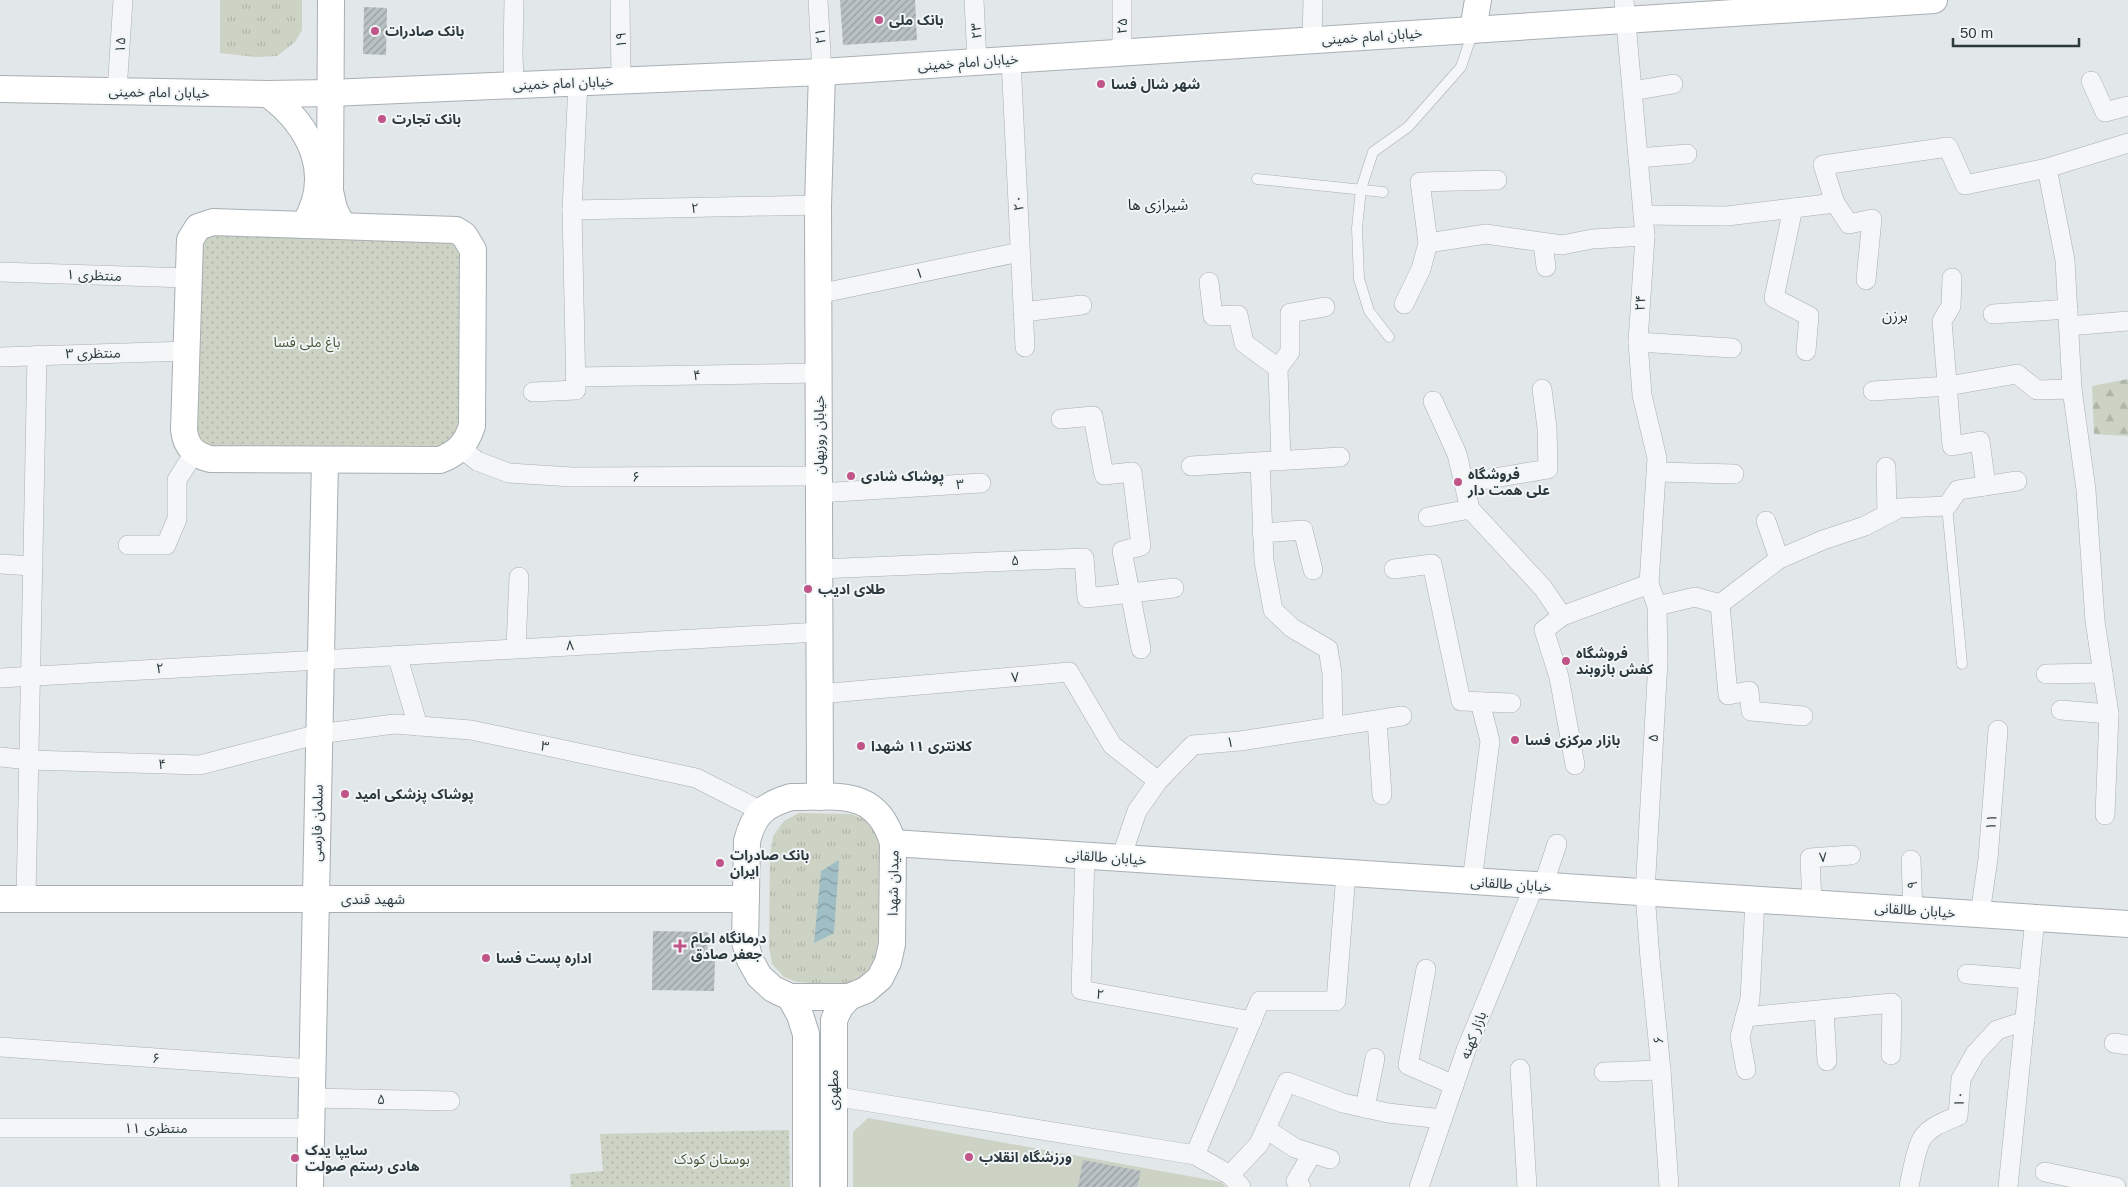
<svg xmlns="http://www.w3.org/2000/svg" width="2128" height="1187" font-family="Arial,'Noto Sans Arabic',sans-serif">
  <style>
    .grass { fill: url(#grass-tufts) }
    .forest { fill: url(#forest-firs) }
    .park { fill: url(#park-dots) }
    .pitch { fill: #ccd2c4 }
    .water { fill: url(#water-waves) }
    .building { fill: url(#building-hatch) }
    .lines { fill: none; stroke-linecap: round; stroke-linejoin: round }
    .lane-casing { stroke: #a8afb3; stroke-width: 11 }
    .street-casing { stroke: #a8afb3; stroke-width: 20 }
    .secondary-casing { stroke: #a8afb3; stroke-width: 28 }
    .lane { stroke: #f4f6f7; stroke-width: 10 }
    .street { stroke: #f4f6f7; stroke-width: 19 }
    .secondary { stroke: #fff; stroke-width: 26 }
    .poi-dot { fill: #c05489; stroke: #f1f5f6; stroke-width: 2 }
    .labels { text-anchor: middle; dominant-baseline: central; stroke-width: 4; stroke-linejoin: round; paint-order: stroke }
    .poi-label { font-size: 14px; font-weight: bold; fill: #2c393f; stroke: #f1f5f6; text-anchor: start }
    .street-label { font-size: 14px; fill: #2c393f; stroke: #f1f5f6 }
    .park-label { font-size: 14px; fill: #4a593a; stroke: #f1f5f6 }
    .neighbourhood-label { font-size: 15px; fill: #1e2a30; stroke: #f1f5f6 }
  </style>
  <defs>
    <pattern id="grass-tufts" width="24" height="20" patternUnits="userSpaceOnUse" patternTransform="scale(1.25)"><rect width="24" height="20" fill="#ccd2c4"/><path d="M3 7l-1-3M5 7V3M7 7l1-3M15 17l-1-3M17 17v-4M19 17l1-3" fill="none" stroke="#afb5a9"/></pattern>
    <pattern id="forest-firs" width="22" height="20" patternUnits="userSpaceOnUse" patternTransform="scale(1.25)"><rect width="22" height="20" fill="#ccd2c4"/><path d="M5 1l3.5 6h-7zM16 11l3.5 6h-7z" fill="#afb5a9"/></pattern>
    <pattern id="park-dots" width="8" height="8" patternUnits="userSpaceOnUse" patternTransform="scale(1.25)"><rect width="8" height="8" fill="#ccd2c4"/><path d="M2 2h.1M6 6h.1" fill="none" stroke="#afb5a9" stroke-width="1.8" stroke-linecap="round"/></pattern>
    <pattern id="water-waves" width="16" height="10" patternUnits="userSpaceOnUse" patternTransform="scale(1.25)"><rect width="16" height="10" fill="#a0bec5"/><path d="M0 5q4-4 8 0t8 0" fill="none" stroke="#839ba1"/></pattern>
    <pattern id="building-hatch" width="6" height="6" patternUnits="userSpaceOnUse" patternTransform="scale(1.25)"><rect width="6" height="6" fill="#b9c1c5"/><path d="M-1 1l2-2M0 6l6-6M5 7l2-2" fill="none" stroke="#979ea1"/></pattern>
  </defs>
  <rect width="100%" height="100%" fill="#e2e7e9"/>
  <g class="grass">
    <polygon points="220,0 302,0 302,30 295,42 277,56 256,57 220,53"/>
    <polygon points="799,813 851,814 868,821 879,833 884,850 881,939 877,962 866,979 849,986 797,982 784,977 772,964 769,947 770,855 773,836 784,821"/>
  </g>
  <polygon class="forest" points="2128,379 2128,436 2094,434 2092,386"/>
  <g class="park">
    <polygon points="201,233 460,241 465,423 444,453 207,452 195,443"/>
    <polygon points="789,1130 790,1187 571,1187 570,1174 603,1171 600,1134"/>
  </g>
  <polygon class="pitch" points="868,1118 1221,1182 1226,1187 853,1187 853,1132"/>
  <polygon class="water" points="839,860 834,933 814,943 821,871"/>
  <g class="building">
    <polygon points="840,0 915,0 917,40 843,45"/>
    <polygon points="364,7 387,8 386,55 363,54"/>
    <polygon points="653,931 708,932 707,961 715,961 714,991 652,990"/>
    <polygon points="1083,1160 1141,1171 1137,1187 1078,1187"/>
  </g>
  <g class="lines">
    <defs>
      <g id="lane">
        <polyline points="1257,179 1383,192"/>
        <polyline points="1389,337 1369,311 1359,279 1357,228 1361,189 1373,152 1408,127 1461,67 1473,31"/>
        <polyline points="1947,506 1962,664"/>
      </g>
      <g id="street">
        <polyline points="514,0 513,53 514,85"/>
        <polyline points="620,0 621,81"/>
        <polyline points="818,0 822,72"/>
        <polyline points="974,0 977,62"/>
        <polyline points="1624,0 1645,236 1638,342 1642,395 1657,458 1649,584 1657,606 1658,661 1645,893 1650,959 1661,1070 1669,1187"/>
        <polyline points="1312,40 1313,0"/>
        <polyline points="1122,53 1122,0"/>
        <polyline points="1011,60 1025,347"/>
        <polyline points="2091,81 2105,112 2128,106"/>
        <polyline points="117,91 123,0"/>
        <polyline points="1632,91 1673,84"/>
        <polyline points="1638,158 1687,154"/>
        <polyline points="2047,168 2065,260 2072,389 2086,490 2095,621 2109,714 2105,815"/>
        <polyline points="1793,208 1774,298 1809,316 1806,351"/>
        <polyline points="572,210 818,205"/>
        <polyline points="1643,215 1727,216 1835,203"/>
        <polyline points="1428,243 1486,234 1562,245 1592,239 1645,236"/>
        <polyline points="1543,243 1546,267"/>
        <polyline points="0,272 189,278"/>
        <polyline points="1952,278 1951,306 1942,321 1952,446 1980,441 1986,486"/>
        <polyline points="1866,280 1872,219 1849,224 1835,203 1823,165 1948,147 1965,185 2047,168 2128,143"/>
        <polyline points="1209,282 1213,316 1238,315 1244,343 1278,368 1281,461"/>
        <polyline points="818,294 1020,252"/>
        <polyline points="1404,304 1421,269 1428,243 1420,182 1497,180"/>
        <polyline points="1023,312 1082,305"/>
        <polyline points="1993,314 2068,309"/>
        <polyline points="2069,326 2128,321"/>
        <polyline points="1638,342 1732,348"/>
        <polyline points="0,357 187,351"/>
        <polyline points="1278,368 1290,352 1290,313 1325,307"/>
        <polyline points="575,377 818,373"/>
        <polyline points="1873,391 1948,386 2017,374 2037,390 2072,389"/>
        <polyline points="533,392 576,390 572,210 578,83"/>
        <polyline points="1433,401 1457,454 1470,509 1543,588 1562,616 1649,584"/>
        <polyline points="1061,419 1093,416 1104,475 1132,472 1141,546 1122,551 1141,649"/>
        <polyline points="461,448 477,461 509,473 572,477 819,476"/>
        <polyline points="1260,462 1264,561 1273,610 1292,628 1328,649 1332,673 1333,726"/>
        <polyline points="1191,466 1340,457"/>
        <polyline points="1886,467 1887,514"/>
        <polyline points="1657,472 1734,474"/>
        <polyline points="1464,483 1548,469 1547,428 1542,389"/>
        <polyline points="819,493 981,483"/>
        <polyline points="1428,517 1470,509"/>
        <polyline points="1766,521 1779,559"/>
        <polyline points="1262,533 1303,530 1313,570"/>
        <polyline points="128,545 166,545 177,519 177,480 194,453"/>
        <polyline points="0,564 33,566"/>
        <polyline points="819,569 1084,558 1087,598 1174,588"/>
        <polyline points="1394,569 1432,564 1461,701 1511,703"/>
        <polyline points="1720,604 1728,695 1749,691 1751,711 1803,716"/>
        <polyline points="1657,606 1695,597 1720,604 1779,559 1823,540 1865,526 1899,508 1947,506 1958,490 2017,481"/>
        <polyline points="1562,616 1544,630 1559,677 1575,765"/>
        <polyline points="516,648 519,577"/>
        <polyline points="397,655 418,726"/>
        <polyline points="2046,674 2103,673"/>
        <polyline points="0,678 819,632"/>
        <polyline points="819,694 1069,672 1112,745 1158,781"/>
        <polyline points="2061,710 2109,714"/>
        <polyline points="1377,720 1382,795"/>
        <polyline points="0,757 29,760 200,765 319,734 394,724 471,730 696,778 761,811"/>
        <polyline points="1085,856 1081,990 1252,1021"/>
        <polyline points="1121,858 1137,811 1158,781 1193,745 1240,741 1402,716"/>
        <polyline points="1911,860 1913,910"/>
        <polyline points="1472,881 1490,741 1480,702"/>
        <polyline points="1543,886 1557,844"/>
        <polyline points="26,899 37,355"/>
        <polyline points="1812,903 1810,858 1851,855"/>
        <polyline points="1980,914 1988,859 1998,730"/>
        <polyline points="1426,969 1408,1065 1454,1085"/>
        <polyline points="1967,974 2029,979"/>
        <polyline points="1824,1010 1827,1061"/>
        <polyline points="1745,1017 1892,1003 1891,1055"/>
        <polyline points="2114,1043 2128,1045"/>
        <polyline points="0,1047 312,1069"/>
        <polyline points="1520,1069 1527,1187"/>
        <polyline points="1746,1070 1740,1037 1750,999 1755,900"/>
        <polyline points="1604,1072 1661,1070"/>
        <polyline points="833,1096 1195,1155 1230,1175 1241,1187"/>
        <polyline points="312,1098 450,1101"/>
        <polyline points="1365,1108 1375,1058"/>
        <polyline points="0,1128 311,1128"/>
        <polyline points="1266,1129 1295,1148 1330,1159"/>
        <polyline points="1195,1155 1260,1001 1336,1001 1346,873"/>
        <polyline points="2045,1172 2116,1187"/>
        <polyline points="1230,1175 1259,1144 1287,1082 1343,1103 1388,1113 1442,1119"/>
        <polyline points="1301,1187 1296,1181 1312,1154"/>
        <polyline points="1419,1187 1466,1050 1534,886"/>
        <path d="M1909,1187C1911,1176 1917,1145 1923,1137C1931,1126 1946,1121 1958,1116L1961,1079L1975,1054L1997,1030L2025,1021"/>
        <polyline points="2008,1187 2035,918"/>
      </g>
      <g id="secondary">
        <polyline points="331,0 330,191 334,209 342,225"/>
        <polyline points="1473,30 1478,0"/>
        <polyline points="0,89 268,94 330,93 822,72 1934,0"/>
        <path d="M268,94C311,126 335,175 304,225"/>
        <path d="M213,222L456,230L464,235L473,250L472,426C466,444 458,453 440,460L210,459C194,455 186,447 184,430L190,240L198,227Z"/>
        <path d="M791,797C838,797 877,788 893,843L892,944L888,962L880,978L866,990L849,997H790L773,989L759,976L750,960L745,942L747,841C754,814 764,805 791,797Z"/>
        <polyline points="820,797 818,205 822,72"/>
        <polyline points="893,843 2128,924"/>
        <polyline points="0,899 746,899"/>
        <polyline points="790,997 800,1015 806,1034 806,1187"/>
        <polyline points="310,1187 325,460"/>
        <polyline points="834,1187 834,1020 840,1007 849,997"/>
      </g>
    </defs>
    <use href="#lane" class="lane-casing"/>
    <use href="#street" class="street-casing"/>
    <use href="#secondary" class="secondary-casing"/>
    <use href="#lane" class="lane"/>
    <use href="#street" class="street"/>
    <use href="#secondary" class="secondary"/>
  </g>
  <g class="poi-dot">
    <circle cx="879" cy="20" r="5"/>
    <circle cx="375" cy="31" r="5"/>
    <circle cx="1101" cy="84" r="5"/>
    <circle cx="382" cy="119" r="5"/>
    <circle cx="851" cy="476" r="5"/>
    <circle cx="1458" cy="482" r="5"/>
    <circle cx="808" cy="589" r="5"/>
    <circle cx="1566" cy="661" r="5"/>
    <circle cx="1515" cy="740" r="5"/>
    <circle cx="861" cy="746" r="5"/>
    <circle cx="345" cy="794" r="5"/>
    <circle cx="720" cy="863" r="5"/>
    <path d="M677.5 938.5h5v5h5v5h-5v5h-5v-5h-5v-5h5z"/>
    <circle cx="486" cy="958" r="5"/>
    <circle cx="969" cy="1157" r="5"/>
    <circle cx="295" cy="1158" r="5"/>
  </g>
  <g class="labels">
    <g class="poi-label">
      <text x="889" y="20">بانک ملی</text>
      <text x="385" y="31">بانک صادرات</text>
      <text x="1111" y="84">شهر شال فسا</text>
      <text x="392" y="119">بانک تجارت</text>
      <text x="1468" y="474">فروشگاه<tspan x="1468" dy="16">علی همت دار</tspan></text>
      <text x="861" y="476">پوشاک شادی</text>
      <text x="818" y="589">طلای ادیب</text>
      <text x="1576" y="653">فروشگاه<tspan x="1576" dy="16">کفش بازوبند</tspan></text>
      <text x="1525" y="740">بازار مرکزی فسا</text>
      <text x="871" y="746">کلانتری ۱۱ شهدا</text>
      <text x="355" y="794">پوشاک پزشکی امید</text>
      <text x="730" y="855">بانک صادرات<tspan x="730" dy="16">ایران</tspan></text>
      <text x="691" y="938">درمانگاه امام<tspan x="691" dy="16">جعفر صادق</tspan></text>
      <text x="496" y="958">اداره پست فسا</text>
      <text x="305" y="1150">سایپا یدک<tspan x="305" dy="16">هادی رستم صولت</tspan></text>
      <text x="979" y="1157">ورزشگاه انقلاب</text>
    </g>
    <g class="street-label">
      <text transform="translate(1122 26) rotate(-90)">۲۵</text>
      <text transform="translate(976 31) rotate(-93)">۲۳</text>
      <text transform="translate(820 36) rotate(-93)">۲۱</text>
      <text transform="translate(1372 36) rotate(-4)">خیابان امام خمینی</text>
      <text transform="translate(621 40) rotate(-90)">۱۹</text>
      <text transform="translate(120 45) rotate(-86)">۱۵</text>
      <text transform="translate(968 62) rotate(-4)">خیابان امام خمینی</text>
      <text transform="translate(563 83) rotate(-2)">خیابان امام خمینی</text>
      <text transform="translate(159 92) rotate(1)">خیابان امام خمینی</text>
      <text transform="translate(1018 203) rotate(-93)">۲۰</text>
      <text transform="translate(695 208) rotate(-1)">۲</text>
      <text transform="translate(919 273) rotate(-12)">۱</text>
      <text transform="translate(94 275) rotate(2)">منتظری ۱</text>
      <text transform="translate(1640 303) rotate(-86)">۲۴</text>
      <text transform="translate(93 353) rotate(-1)">منتظری ۳</text>
      <text transform="translate(697 375) rotate(-1)">۴</text>
      <text transform="translate(819 435) rotate(-90)">خیابان روزبهان</text>
      <text x="636" y="477">۶</text>
      <text transform="translate(960 484) rotate(-3)">۳</text>
      <text transform="translate(1015 560) rotate(-2)">۵</text>
      <text transform="translate(570 645) rotate(-3)">۸</text>
      <text transform="translate(160 668) rotate(-3)">۲</text>
      <text transform="translate(1015 677) rotate(-5)">۷</text>
      <text transform="translate(1653 738) rotate(-87)">۵</text>
      <text transform="translate(1230 742) rotate(-5)">۱</text>
      <text transform="translate(545 746) rotate(12)">۳</text>
      <text transform="translate(162 764) rotate(1)">۴</text>
      <text transform="translate(1991 822) rotate(-85)">۱۱</text>
      <text transform="translate(317 823) rotate(-89)">سلمان فارسی</text>
      <text transform="translate(1106 857) rotate(4)">خیابان طالقانی</text>
      <text transform="translate(1823 857) rotate(-4)">۷</text>
      <text transform="translate(893 883) rotate(-89)">میدان شهدا</text>
      <text transform="translate(1511 884) rotate(4)">خیابان طالقانی</text>
      <text transform="translate(1912 885) rotate(-92)">۹</text>
      <text x="373" y="899">شهید قندی</text>
      <text transform="translate(1915 910) rotate(4)">خیابان طالقانی</text>
      <text transform="translate(1100 994) rotate(10)">۲</text>
      <text transform="translate(1473 1035) rotate(-69)">بازار کهنه</text>
      <text transform="translate(1658 1040) rotate(-96)">۶</text>
      <text transform="translate(156 1058) rotate(4)">۶</text>
      <text transform="translate(833 1090) rotate(-90)">مطهری</text>
      <text transform="translate(381 1099) rotate(1)">۵</text>
      <text transform="translate(1959 1099) rotate(-84)">۱۰</text>
      <text x="156" y="1128">منتظری ۱۱</text>
    </g>
    <g class="park-label">
      <text x="307" y="342">باغ ملی فسا</text>
      <text x="712" y="1159">بوستان کودک</text>
    </g>
    <g class="neighbourhood-label">
      <text x="1158" y="204">شیرازی ها</text>
      <text x="1895" y="315">برزن</text>
    </g>
  </g>
  <path d="M1953 38v8h126v-8" fill="none" stroke="#2c393f" stroke-width="2.5"/>
  <text x="1960" y="38" font-size="15" fill="#2c393f" stroke="#f1f5f6" stroke-width="4" paint-order="stroke">50 m</text>
</svg>
